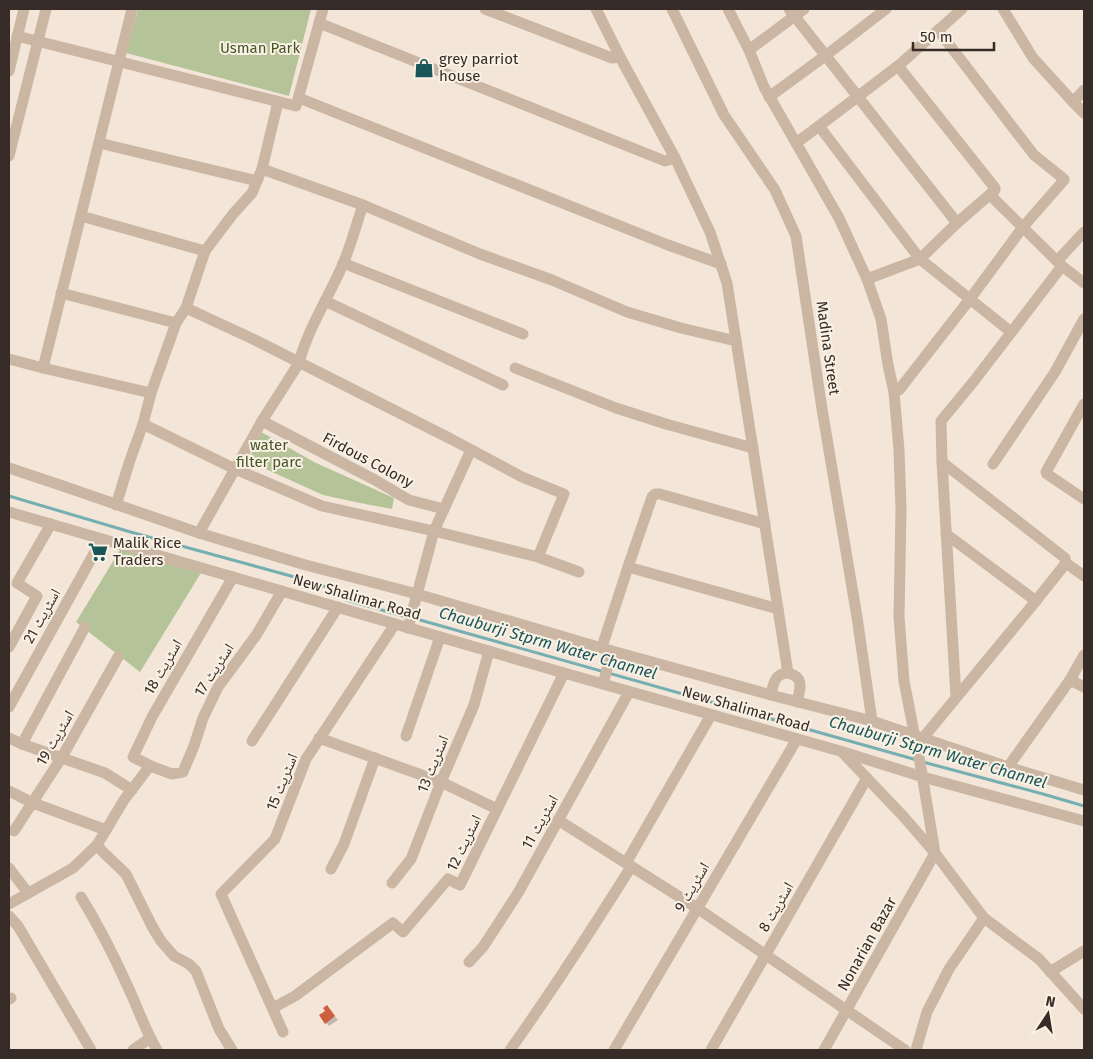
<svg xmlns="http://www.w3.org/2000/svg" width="1093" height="1059" font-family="'Fira Sans','Noto Naskh Arabic',sans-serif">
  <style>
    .green { fill: #b5c398 }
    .shadow { fill: #0003 }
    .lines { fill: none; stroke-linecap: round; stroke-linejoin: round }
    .stream { stroke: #76afb1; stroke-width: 3 }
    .building { fill: #cd5f3d }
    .minor { stroke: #cbb6a4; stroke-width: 11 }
    .labels { text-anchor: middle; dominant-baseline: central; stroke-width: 4; stroke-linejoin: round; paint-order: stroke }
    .park-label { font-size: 15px; fill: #465629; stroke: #faf1e5 }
    .poi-label { font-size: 15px; fill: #362b26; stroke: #faf1e5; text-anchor: start }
    .street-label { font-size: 15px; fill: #362b26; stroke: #faf1e5 }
    .water-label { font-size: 16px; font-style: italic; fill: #19565a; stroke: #faf1e5 }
  </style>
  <rect width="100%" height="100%" fill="#f3e6d9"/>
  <g class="green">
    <polygon points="138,9 311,9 289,96 126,53"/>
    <polygon points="256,429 314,462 394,498 392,509 360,503 323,495 250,462"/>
    <polygon points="123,545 204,568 140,672 76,622"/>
  </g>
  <polygon class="shadow" points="330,1010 338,1020 329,1026 326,1023"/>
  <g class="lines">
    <g class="stream">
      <polyline points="9,496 134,533 291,576 330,588 346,600 407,617"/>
      <polyline points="413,618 917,760"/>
      <polyline points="923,762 1043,794 1084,806"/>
    </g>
  </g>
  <polygon class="building" points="327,1005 335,1016 325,1024 319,1015 325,1011 323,1008"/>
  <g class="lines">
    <g class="minor">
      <polyline points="485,9 612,58 620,57"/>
      <path d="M596,9L620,57L675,158L710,232L727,283L788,673C775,673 773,684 771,695"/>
      <polyline points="672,9 724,115 775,190 796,236 822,409 857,617 872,721"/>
      <polyline points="728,9 749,50 764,87 839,218 867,279 881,319 888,365 894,392 899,450 901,509 899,617 904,681 921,768 935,853 824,1050"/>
      <polyline points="789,9 957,223"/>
      <polyline points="1003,9 1033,58 1073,102 1084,113"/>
      <polyline points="319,23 665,161 675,158"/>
      <polyline points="17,36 296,106 323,9"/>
      <polyline points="749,50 804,9"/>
      <polyline points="9,71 24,9"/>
      <polyline points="769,97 825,56 886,9"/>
      <polyline points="299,98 668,245 721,264"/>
      <polyline points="1073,102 1084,90"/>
      <polyline points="819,126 920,259 1011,332"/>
      <polyline points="99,143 257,181"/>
      <polyline points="796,143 819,126 898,66 962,9"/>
      <polyline points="9,156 46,9"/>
      <polyline points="262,169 363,205 480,254 552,280 627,312 681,328 736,341"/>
      <polyline points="990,195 1062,266 1084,283"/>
      <polyline points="81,216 205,251"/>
      <polyline points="1057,261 1084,232"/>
      <polyline points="343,263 523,334"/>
      <polyline points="867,279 920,259 957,223 995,190 995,188 898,66"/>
      <polyline points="61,293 176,323"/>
      <polyline points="325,301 503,385"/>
      <polyline points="186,308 253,339 451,439 522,477 564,494 538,557"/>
      <polyline points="9,359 43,368 151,393"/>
      <polyline points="43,368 132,9"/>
      <polyline points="515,368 616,408 666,424 753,448"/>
      <polyline points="894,392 899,390 970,299 1023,227 1064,180 1064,179 1034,155 938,30"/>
      <polyline points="1084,404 1046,472 1047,474 1084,499"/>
      <polyline points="262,421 375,480 409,500 444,509"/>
      <polyline points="143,424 235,469 322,506 434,531 538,557 579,572"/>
      <polyline points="942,462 1065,558 1066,563 1084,576"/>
      <polyline points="993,464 1055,372 1084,319"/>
      <polyline points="9,468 63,486 199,533 302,564 417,594 612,651 771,695 872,721 1008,767 1084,790"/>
      <polyline points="116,505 130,460 143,424 151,393 176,323 186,308 205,251 233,214 252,193 262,169 278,102"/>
      <polyline points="9,512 564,673 840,751 923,777 1084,821"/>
      <path d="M199,533L262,421L299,363C308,328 329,297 343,264C351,245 356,225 363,205"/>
      <polyline points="946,534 1036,601"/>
      <polyline points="628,567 778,609"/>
      <polyline points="233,577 152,717 133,757 153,767 172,774 183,772 194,746 203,718 218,687 257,634 282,591"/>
      <polyline points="408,628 434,531 471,450"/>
      <polyline points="9,647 37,596 17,583 51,524"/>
      <polyline points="602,647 628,567 652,497 655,494 660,494 765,524"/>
      <path d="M788,673C805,677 800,689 797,702"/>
      <polyline points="1070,680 1084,687"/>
      <polyline points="603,684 612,651"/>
      <polyline points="956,697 942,462 941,421 974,381 1062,266"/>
      <polyline points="9,707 102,539"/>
      <polyline points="406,736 440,637"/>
      <polyline points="9,738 22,744 105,773 132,790"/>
      <polyline points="319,738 441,782 497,809"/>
      <polyline points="923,738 1031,607 1066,563"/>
      <polyline points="252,741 338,607"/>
      <polyline points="22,744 85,627"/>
      <polyline points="842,752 903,816 935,853 984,918 1039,959 1084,1009"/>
      <polyline points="1008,767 1070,680 1084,655"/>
      <polyline points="9,791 33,803 106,830"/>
      <polyline points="558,820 697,908 905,1050"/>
      <polyline points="14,831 62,757 118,657"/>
      <polyline points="97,845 103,852 126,874 153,928 161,941 174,956 189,964 196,971 219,1029 232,1050"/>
      <polyline points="626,863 711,715"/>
      <polyline points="9,868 28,893"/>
      <polyline points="331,869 344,844 375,758"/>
      <polyline points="392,883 411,859 441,782 474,705 489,651"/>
      <path d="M81,897C99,926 114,956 128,987C138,1008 145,1030 157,1050"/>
      <polyline points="9,904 73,868 97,845 124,800 149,767 153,767"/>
      <polyline points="9,916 18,926 91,1050"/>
      <polyline points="469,962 483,947 518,893 629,692"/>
      <polyline points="1050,972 1084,951"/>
      <polyline points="9,999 11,998"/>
      <polyline points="273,1008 295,996 393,923 403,932 448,879 460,885 564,673"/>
      <polyline points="283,1032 221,894 275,839 306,759 395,624"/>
      <polyline points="133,1050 150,1038"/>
      <path d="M510,1050C553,990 592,929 631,867"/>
      <polyline points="614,1050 797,739"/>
      <polyline points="711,1050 867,778"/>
      <polyline points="916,1050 927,1012 949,969 984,918"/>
    </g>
  </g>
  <defs>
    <symbol id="shop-bare" viewBox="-9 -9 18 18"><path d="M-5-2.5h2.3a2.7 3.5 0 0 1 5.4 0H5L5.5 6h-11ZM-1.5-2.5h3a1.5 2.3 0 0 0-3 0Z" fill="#19565a" stroke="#faf1e5" stroke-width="2.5" paint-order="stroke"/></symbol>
    <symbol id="supermarket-bare" viewBox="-9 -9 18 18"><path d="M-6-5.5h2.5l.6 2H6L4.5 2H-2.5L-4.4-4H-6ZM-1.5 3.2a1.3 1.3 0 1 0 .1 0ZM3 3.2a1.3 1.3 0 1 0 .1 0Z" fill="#19565a" stroke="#faf1e5" stroke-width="2.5" paint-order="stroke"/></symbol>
  </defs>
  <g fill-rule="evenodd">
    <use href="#shop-bare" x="410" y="54" width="28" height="28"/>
    <use href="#supermarket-bare" x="84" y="538" width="28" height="28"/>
  </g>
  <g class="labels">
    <g class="park-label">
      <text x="260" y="48">Usman Park</text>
      <text x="269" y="445">water<tspan x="269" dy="17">filter parc</tspan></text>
    </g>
    <g class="poi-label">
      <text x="439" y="59">grey parriot<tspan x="439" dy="17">house</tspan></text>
      <text x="113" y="543">Malik Rice<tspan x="113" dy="17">Traders</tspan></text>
    </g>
    <g class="street-label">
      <text transform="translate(828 348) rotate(82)">Madina Street</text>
      <text transform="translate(368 460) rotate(28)">Firdous Colony</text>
      <text transform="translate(357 597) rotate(16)">New Shalimar Road</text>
      <text transform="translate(42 616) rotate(-61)">اسٹریٹ 21</text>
      <text transform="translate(163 667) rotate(-60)">اسٹریٹ 18</text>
      <text transform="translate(214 670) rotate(-57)">اسٹریٹ 17</text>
      <text transform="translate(746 709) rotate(16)">New Shalimar Road</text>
      <text transform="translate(55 738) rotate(-60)">اسٹریٹ 19</text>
      <text transform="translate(433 764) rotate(-68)">اسٹریٹ 13</text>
      <text transform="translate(282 782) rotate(-68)">اسٹریٹ 15</text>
      <text transform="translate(540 822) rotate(-61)">اسٹریٹ 11</text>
      <text transform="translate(464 843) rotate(-64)">اسٹریٹ 12</text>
      <text transform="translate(692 887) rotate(-60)">اسٹریٹ 9</text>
      <text transform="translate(776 907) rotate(-60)">اسٹریٹ 8</text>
      <text transform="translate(867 944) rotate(-61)">Nonarian Bazar</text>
    </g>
    <g class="water-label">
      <text transform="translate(548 643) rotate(16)">Chauburji Stprm Water Channel</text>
      <text transform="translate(938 752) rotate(16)">Chauburji Stprm Water Channel</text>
    </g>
  </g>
  <rect width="1093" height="1059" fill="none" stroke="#362b26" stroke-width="20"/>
  <g transform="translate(1048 1014) rotate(12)" stroke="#faf1e5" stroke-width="4" paint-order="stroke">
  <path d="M0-4L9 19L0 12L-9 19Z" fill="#362b26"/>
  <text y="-8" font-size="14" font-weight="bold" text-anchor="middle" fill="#362b26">N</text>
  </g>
  <path d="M913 42v8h81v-8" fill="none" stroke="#362b26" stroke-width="2.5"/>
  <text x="920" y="42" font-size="15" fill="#362b26" stroke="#faf1e5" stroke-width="4" paint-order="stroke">50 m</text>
</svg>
